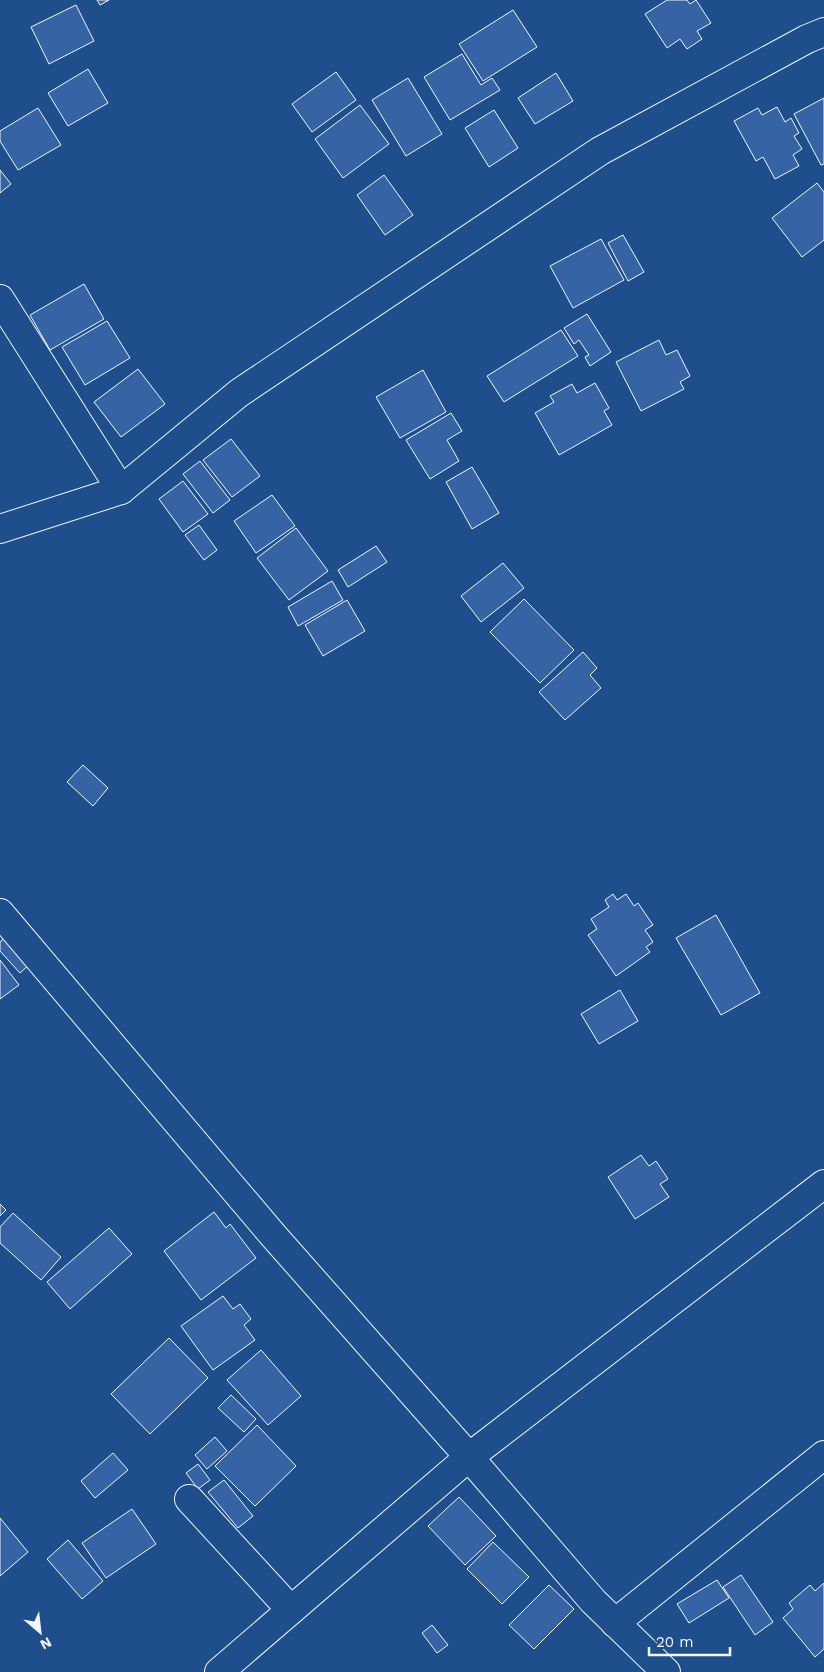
<svg xmlns="http://www.w3.org/2000/svg" width="824" height="1672" font-family="'Work Sans',sans-serif">
  <style>
    .building { fill: #3563a3; stroke: #f2f6ff }
    .lines { fill: none; stroke-linecap: round; stroke-linejoin: round }
    .minor-casing { stroke: #f2f6ff; stroke-width: 30 }
    .minor { stroke: #1f4e8c; stroke-width: 28 }
  </style>
  <rect width="100%" height="100%" fill="#1f4e8c"/>
  <g class="building">
    <polygon points="97,0 109,0 100,5"/>
    <polygon points="667,0 687,0 690,4 696,0 711,23 697,31 702,39 687,49 680,39 667,48 645,14"/>
    <polygon points="76,5 94,41 49,64 31,27"/>
    <polygon points="513,10 537,47 483,81 459,44"/>
    <polygon points="462,54 481,85 492,78 500,90 450,120 424,77"/>
    <polygon points="88,69 108,103 68,126 48,93"/>
    <polygon points="336,72 356,100 312,132 292,104"/>
    <polygon points="556,73 573,101 535,124 518,98"/>
    <polygon points="408,78 442,134 406,156 372,100"/>
    <polygon points="824,98 824,164 821,165 794,114"/>
    <polygon points="360,105 389,144 343,178 315,139"/>
    <polygon points="777,107 785,122 791,118 799,133 794,136 802,149 793,155 799,166 775,179 763,157 756,161 734,121 758,108 762,115"/>
    <polygon points="38,108 61,145 18,170 0,141 0,131"/>
    <polygon points="494,110 518,148 489,167 465,128"/>
    <polygon points="0,170 11,184 0,193"/>
    <polygon points="384,175 413,215 385,235 357,195"/>
    <polygon points="817,183 824,192 824,240 802,257 772,218"/>
    <polygon points="623,235 644,272 628,281 608,243"/>
    <polygon points="601,239 624,280 573,308 550,266"/>
    <polygon points="84,284 104,319 50,350 30,315"/>
    <polygon points="587,314 611,352 590,366 585,357 589,355 579,340 574,344 564,328"/>
    <polygon points="107,321 130,358 85,385 62,347"/>
    <polygon points="561,330 578,356 504,402 487,376"/>
    <polygon points="659,340 666,355 677,350 690,376 680,382 684,389 641,411 616,362"/>
    <polygon points="138,369 165,404 121,437 94,402"/>
    <polygon points="423,370 446,412 400,438 376,397"/>
    <polygon points="595,383 609,408 604,411 612,425 559,455 535,413 554,402 550,396 572,384 577,393"/>
    <polygon points="451,413 462,431 447,440 459,461 430,479 406,440"/>
    <polygon points="231,439 260,476 232,497 203,460"/>
    <polygon points="200,461 230,500 213,513 183,474"/>
    <polygon points="472,467 499,513 472,529 446,482"/>
    <polygon points="183,481 208,514 183,532 159,499"/>
    <polygon points="272,495 295,526 256,553 234,521"/>
    <polygon points="199,525 217,550 204,560 185,535"/>
    <polygon points="296,528 328,571 289,600 257,558"/>
    <polygon points="376,546 387,562 348,587 338,570"/>
    <polygon points="503,563 524,588 481,622 461,596"/>
    <polygon points="332,581 343,600 298,626 288,607"/>
    <polygon points="524,599 574,650 540,683 490,632"/>
    <polygon points="347,600 365,631 323,656 305,625"/>
    <polygon points="583,652 597,668 590,675 601,688 565,720 539,692"/>
    <polygon points="83,765 108,788 93,806 67,782"/>
    <polygon points="613,894 617,900 626,894 634,906 638,903 653,925 645,930 653,942 646,947 650,952 616,976 588,935 597,929 591,919 609,907 605,900"/>
    <polygon points="716,915 760,993 721,1015 676,938"/>
    <polygon points="8,935 32,962 20,973 0,951 0,942"/>
    <polygon points="0,960 19,985 0,999"/>
    <polygon points="620,990 638,1021 599,1044 581,1014"/>
    <polygon points="641,1155 649,1166 656,1161 668,1179 660,1184 669,1197 635,1219 608,1177"/>
    <polygon points="0,1204 6,1210 0,1216"/>
    <polygon points="214,1212 226,1228 230,1224 256,1258 201,1300 164,1251"/>
    <polygon points="13,1213 61,1257 41,1280 0,1243 0,1227"/>
    <polygon points="109,1228 132,1254 70,1309 47,1282"/>
    <polygon points="223,1296 233,1309 240,1304 251,1319 244,1325 255,1340 213,1370 181,1326"/>
    <polygon points="169,1338 208,1378 150,1434 111,1394"/>
    <polygon points="261,1350 301,1396 268,1425 227,1380"/>
    <polygon points="231,1395 256,1419 244,1432 218,1408"/>
    <polygon points="257,1425 296,1466 255,1506 215,1466"/>
    <polygon points="215,1437 227,1451 207,1469 195,1455"/>
    <polygon points="113,1453 128,1470 95,1498 81,1481"/>
    <polygon points="198,1464 210,1480 198,1489 186,1473"/>
    <polygon points="224,1480 253,1516 238,1528 208,1492"/>
    <polygon points="459,1497 496,1536 465,1565 428,1526"/>
    <polygon points="132,1509 156,1544 106,1578 82,1543"/>
    <polygon points="0,1518 28,1552 0,1576"/>
    <polygon points="68,1540 103,1581 82,1599 47,1559"/>
    <polygon points="493,1542 529,1577 502,1604 467,1569"/>
    <polygon points="741,1575 773,1622 755,1635 723,1587"/>
    <polygon points="717,1580 729,1598 689,1623 677,1604"/>
    <polygon points="824,1583 824,1649 815,1657 783,1618 793,1609 789,1603 810,1585 815,1591"/>
    <polygon points="549,1585 574,1609 534,1649 509,1625"/>
    <polygon points="432,1625 448,1645 437,1653 422,1633"/>
  </g>
  <g class="lines">
    <defs>
      <g id="minor">
        <polyline points="0,299 121,490"/>
        <polyline points="0,529 121,490 239,393 600,151 807,39 824,32"/>
        <polyline points="0,913 272,1234 469,1457 593,1601 666,1672"/>
        <polyline points="189,1499 291,1610"/>
        <polyline points="615,1623 824,1455"/>
        <polyline points="219,1672 469,1457 824,1184"/>
      </g>
    </defs>
    <use href="#minor" class="minor-casing"/>
    <use href="#minor" class="minor"/>
  </g>
  <g transform="translate(40 1632) rotate(152)" stroke="#1f4e8c" stroke-width="4" paint-order="stroke">
  <path d="M0-4L9 19L0 12L-9 19Z" fill="#f2f6ff"/>
  <text y="-8" font-size="14" font-weight="bold" text-anchor="middle" fill="#f2f6ff">N</text>
  </g>
  <path d="M649 1647v8h81v-8" fill="none" stroke="#f2f6ff" stroke-width="2.5"/>
  <text x="656" y="1647" font-size="15" fill="#f2f6ff" stroke="#1f4e8c" stroke-width="4" paint-order="stroke">20 m</text>
</svg>
